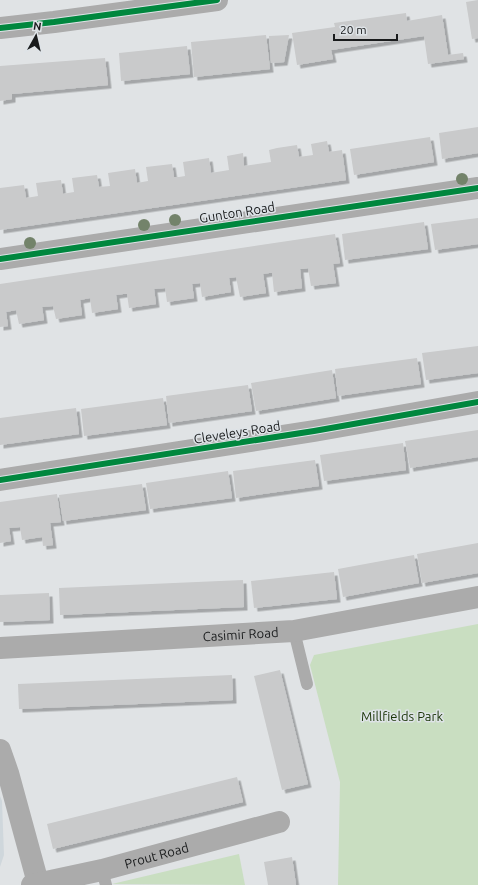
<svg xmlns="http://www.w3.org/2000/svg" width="478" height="885" font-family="Ubuntu,sans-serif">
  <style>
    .built { fill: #cfd7dc }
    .green { fill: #c9dec1 }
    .building { fill: #c9cacb; filter: url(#shadow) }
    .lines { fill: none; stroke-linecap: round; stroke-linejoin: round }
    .service { stroke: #ababab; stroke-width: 12 }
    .minor { stroke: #ababab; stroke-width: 22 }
    .cycleway-casing { stroke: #dee3e7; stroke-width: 8 }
    .cycleway { stroke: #00873e; stroke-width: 6 }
    .tree { fill: #73836a }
    .labels { text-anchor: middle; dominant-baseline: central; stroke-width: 3; stroke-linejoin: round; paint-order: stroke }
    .street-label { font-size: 13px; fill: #191b1c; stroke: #dee3e7 }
    .park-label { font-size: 13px; fill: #193406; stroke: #dee3e7 }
  </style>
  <defs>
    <filter id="shadow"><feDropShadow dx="3.5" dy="3.5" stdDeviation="0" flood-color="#0004"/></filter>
  </defs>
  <rect width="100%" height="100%" fill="#e0e3e5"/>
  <polygon class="built" points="0,796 2,801 4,855 0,867"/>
  <g class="green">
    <polygon points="478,624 478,885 338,885 340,782 310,665 314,655"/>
    <polygon points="239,854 245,885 112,884"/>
  </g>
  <g class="building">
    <polygon points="478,0 478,38 472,39 466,2"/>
    <polygon points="406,13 407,21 442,15 448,55 463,53 464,59 428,64 424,36 331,50 333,59 297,65 292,33 335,27 334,23"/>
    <polygon points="266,35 270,69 194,77 191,42"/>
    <polygon points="289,35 284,62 271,63 269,36"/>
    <polygon points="187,46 190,74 121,81 119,53"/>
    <polygon points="105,58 108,85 12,94 12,99 0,101 0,66"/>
    <polygon points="478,127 478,153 442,159 439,133"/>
    <polygon points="430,137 434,162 354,175 350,149"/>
    <polygon points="327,141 329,152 342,150 346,180 0,230 0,188 24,185 26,198 38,196 36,183 61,180 63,194 68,193 74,192 72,178 97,175 99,187 110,186 108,173 135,169 137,183 148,181 146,167 172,164 174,177 179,177 185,176 183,162 209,158 211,173 229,170 227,156 243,153 244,166 271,162 269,150 277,148 297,145 299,157 313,155 311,144"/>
    <polygon points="478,218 478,244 435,250 431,224"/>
    <polygon points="424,222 428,249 345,260 342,234"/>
    <polygon points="335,234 340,263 333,264 336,283 311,286 308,268 304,269 300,269 302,288 274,292 272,273 269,273 263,274 266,293 240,297 236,277 229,278 231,292 202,297 200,283 192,284 194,298 167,302 165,288 154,289 156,304 129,308 127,294 123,294 116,295 118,309 92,313 90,298 80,300 82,315 56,319 53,306 42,307 44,320 19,324 16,310 6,312 8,326 0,327 0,284"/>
    <polygon points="478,346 478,373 426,380 422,353"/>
    <polygon points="417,358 421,384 338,396 335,369"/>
    <polygon points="332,370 336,398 256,411 251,383"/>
    <polygon points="248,385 252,411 169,423 166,396"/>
    <polygon points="163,398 167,425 84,436 81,409"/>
    <polygon points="76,408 79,434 0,445 0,418"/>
    <polygon points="478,430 478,457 410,468 405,441"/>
    <polygon points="403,443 406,470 324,481 320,455"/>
    <polygon points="315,460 319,486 236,498 233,471"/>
    <polygon points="228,471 232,498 150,509 146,483"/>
    <polygon points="142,484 146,510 63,521 59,495"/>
    <polygon points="57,494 61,522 50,523 53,545 43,546 42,537 22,540 20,527 9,528 11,541 0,543 0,502"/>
    <polygon points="478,543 478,573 422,583 417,554"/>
    <polygon points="414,555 419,583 343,597 338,569"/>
    <polygon points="334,572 337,599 254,608 251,581"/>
    <polygon points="243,580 244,607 60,615 59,588"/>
    <polygon points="49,593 50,620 0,622 0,595"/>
    <polygon points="280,670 308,784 282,790 254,676"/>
    <polygon points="232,675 233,700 19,709 18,684"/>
    <polygon points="237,777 243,802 53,849 47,824"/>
    <polygon points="292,857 296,885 268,885 264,862"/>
  </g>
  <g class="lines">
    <g class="service">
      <polyline points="294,631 307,684"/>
      <polyline points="102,870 106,885"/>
    </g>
    <g class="minor">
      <polyline points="0,28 54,22 217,0"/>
      <polyline points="0,259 478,188"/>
      <polyline points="0,480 314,431 478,402"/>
      <path id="s1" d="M0,648L294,631L478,597"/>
      <polyline points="0,750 8,773 38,883"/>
      <path id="s2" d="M32,885L102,870L279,822"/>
    </g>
    <defs>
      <g id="cycleway">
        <polyline points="0,28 54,22 217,0"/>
        <polyline points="0,259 478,188"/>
        <polyline points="0,480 314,431 478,402"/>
      </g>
    </defs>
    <use href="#cycleway" class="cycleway-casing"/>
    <use href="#cycleway" class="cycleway"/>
  </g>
  <g class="tree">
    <circle cx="462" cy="179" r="6"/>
    <circle cx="175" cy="220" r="6"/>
    <circle cx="144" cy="225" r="6"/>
    <circle cx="30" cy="243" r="6"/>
  </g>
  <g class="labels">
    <g class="street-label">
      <text transform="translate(237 212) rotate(-9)">Gunton Road</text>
      <text transform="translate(237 432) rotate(-9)">Cleveleys Road</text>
      <text stroke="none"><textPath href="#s1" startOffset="241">Casimir Road</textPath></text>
      <text stroke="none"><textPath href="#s2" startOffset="128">Prout Road</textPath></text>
    </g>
    <g class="park-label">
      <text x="402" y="716">Millfields Park</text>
    </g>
  </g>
  <g transform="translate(36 36) rotate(8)" stroke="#dee3e7" stroke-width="3" paint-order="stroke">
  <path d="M0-3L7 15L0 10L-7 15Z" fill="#191b1c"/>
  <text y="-6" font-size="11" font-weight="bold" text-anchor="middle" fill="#191b1c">N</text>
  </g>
  <path d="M334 34v6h63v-6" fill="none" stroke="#191b1c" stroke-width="2"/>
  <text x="340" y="34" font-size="12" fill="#191b1c" stroke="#dee3e7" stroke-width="3" paint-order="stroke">20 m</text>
</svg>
